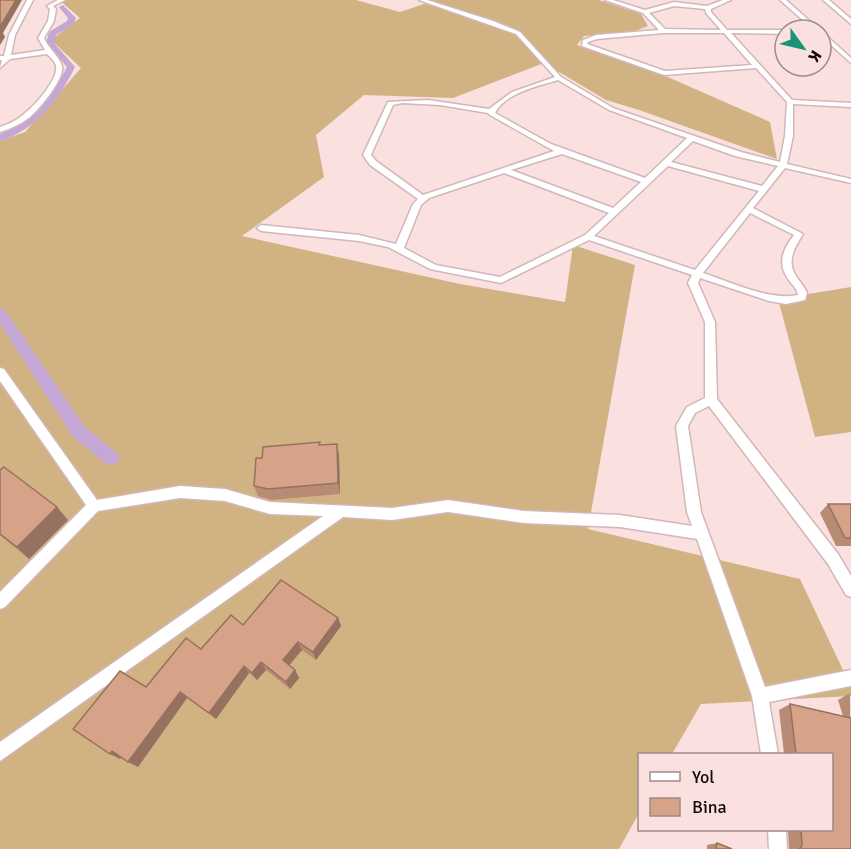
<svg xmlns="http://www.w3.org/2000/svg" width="851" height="849" font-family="Signika,sans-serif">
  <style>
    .forest { fill: #d1b383 }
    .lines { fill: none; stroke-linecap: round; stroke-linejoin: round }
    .canal { fill: #c4a7d5; fill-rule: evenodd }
    .minor-casing { stroke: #d1b7b8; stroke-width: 3 }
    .minor { fill: #fff; fill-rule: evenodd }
    .wall { fill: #b88b75 }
    .shaded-wall { fill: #96715f }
    .building { fill: #d6a288; stroke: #96715f; stroke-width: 1.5 }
  </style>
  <rect width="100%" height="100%" fill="#fbe0e0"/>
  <g class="forest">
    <polygon points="59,0 356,0 400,12 427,3 425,0 599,0 641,14 648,26 632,32 584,36 577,45 670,78 770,122 777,159 639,110 606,100 544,63 453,98 364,95 316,135 324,177 242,236 460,284 565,302 573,245 635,265 588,529 800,579 851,687 851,696 701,704 672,754 640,754 639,813 619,849 0,849 0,141 25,132 81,68 51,40 80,18"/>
    <polygon points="851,287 851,432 815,437 778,299"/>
  </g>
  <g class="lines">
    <g class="canal">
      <path d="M63,5L76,18L74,24L56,35L54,43L75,67C60,98 35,131 0,141V134C30,119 51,97 67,67L46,43L49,32L67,21L68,18L59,7Z"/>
      <polygon points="0,308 5,310 85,427 117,453 120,458 117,463 111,465 105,463 73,437 0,324"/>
    </g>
    <defs>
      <g id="minor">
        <path d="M27,0H33L15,35L11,55L45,50L38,38L48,21L50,9L47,6L58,0H65L53,6L56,9L54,21L44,38C48,48 59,56 62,66C65,79 39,109 30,117C21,124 10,129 0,132V127C9,124 18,120 25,113C35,106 59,78 56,66C55,61 50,57 47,54L10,59L0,68L2,60H0V56H4L9,35Z"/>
        <path d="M419,0H427L493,21L520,32L561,77L613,108L741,152L780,162L785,136L787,102L756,68L664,75L582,46L583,40L596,35L659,30L643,13L605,0H613L645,10L674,2L707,6L723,0H731L711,9V12L727,30H785V34L731,33L792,100L851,103V107L793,104V136L787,164L851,179V183L785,168L753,208L803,234C795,247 786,261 796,276C800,282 804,286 807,293L805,300L786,304L769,301L700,278L698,283L715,322L717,399L838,554L851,576V597L846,595L828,564L709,406L695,413L688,426L701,512L765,687L851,670V686L769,702L778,754H761L752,696L697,539L620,527L524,523L448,512L392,520L343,517L0,761V742L323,516L270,514L225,501L180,498L98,511L5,607L0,609V592L86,505L0,381V368L4,369L97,500L180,486L225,489L270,502L392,508L448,500L524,511L620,515L692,526L687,512L676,426L687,407L705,398V322L688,283L692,275L589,240L501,283L430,269L388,247L359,241L261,231L257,228L261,225L359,235L396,244L413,204L418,199L370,165L363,155L388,102L428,100L489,109L512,92L555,77L516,34ZM674,6L705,9L706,13L721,30L665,29L649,13ZM663,33H724L752,65L665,71L587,44L588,42L597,39ZM558,80L609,110L687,138L645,178L551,144L495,113C505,93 538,86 558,80ZM402,103L440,105L488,113L490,115L554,151L423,195L376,161L371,155L393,105ZM693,141L735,156L778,166L762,186L671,162ZM562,154L641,182L613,208L511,170ZM668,166L759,191L695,270L594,236ZM504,173L609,213L585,235L500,277L436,265L404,248L421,205L429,198ZM750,213L794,235C783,249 777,263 788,279C792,285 797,288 798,295C769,301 731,282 703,273Z"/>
        <polygon points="780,0 786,0 820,30 814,30"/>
        <polygon points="823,0 829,0 851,19 851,24"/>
        <polygon points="821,31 851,58 851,63 821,36"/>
        <polygon points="768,830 786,830 787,849 769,849"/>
      </g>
    </defs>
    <use href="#minor" class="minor-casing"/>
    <use href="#minor" class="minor"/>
  </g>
  <g class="wall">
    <polygon points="337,444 339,455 340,494 271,500 258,496 254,486 262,458 320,445"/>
    <polygon points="0,470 68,520 29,559 0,535"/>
    <polygon points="828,504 851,504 851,546 836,546 820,513"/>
    <polygon points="338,618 341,626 316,660 302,650 289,665 295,670 299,678 290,689 266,670 257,680 249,673 216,719 187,698 138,767 121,757 120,759 146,687 201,649 243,625"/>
    <polygon points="850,693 851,849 789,849 788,830 787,830 831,830 831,754 784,754 779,710 790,704 843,716 838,700"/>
    <polygon points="717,843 732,849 707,849 707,845"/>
  </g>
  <g class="shaded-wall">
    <polygon points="16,0 22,0 3,33 5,37 0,45 0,27"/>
    <polygon points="337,444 339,455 340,494 338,483"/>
    <polygon points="57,507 68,520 29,559 17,547"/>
    <polygon points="338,618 341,626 316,660 313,652"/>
    <polygon points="298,642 302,650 287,668 283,660"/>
    <polygon points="261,662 266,670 257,680 252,673"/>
    <polygon points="244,666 249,673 216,719 209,713"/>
    <polygon points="295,670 299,678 290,689 286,682"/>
    <polygon points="180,692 187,698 138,767 128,762"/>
    <polygon points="112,751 122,757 120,759 110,754"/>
  </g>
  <g class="building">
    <polygon points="0,0 16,0 0,27"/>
    <polygon points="320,442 319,445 337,444 338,483 268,489 254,486 256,458 262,458 263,447"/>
    <polygon points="4,467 57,507 17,547 0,534 0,470"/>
    <polygon points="828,504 851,504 851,538 845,538"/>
    <polygon points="281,580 338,618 313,652 298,642 283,660 295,670 286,682 261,662 252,673 244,666 209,713 180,692 128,762 112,751 110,754 73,729 120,671 146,687 186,638 201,649 231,615 243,625"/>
    <polygon points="790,704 851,718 851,849 799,849 802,846 801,830 831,830 831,754 796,754"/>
    <polygon points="717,843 732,849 716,849"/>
  </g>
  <rect x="638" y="753" width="195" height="78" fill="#fbe0e0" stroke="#9d8a8a" stroke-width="1.5"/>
  <rect x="650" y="772" width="30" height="9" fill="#ffffff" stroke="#9d8a8a" stroke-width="1.5"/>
  <text x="692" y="783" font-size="18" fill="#110909">Yol</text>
  <rect x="650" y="798" width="30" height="18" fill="#d6a288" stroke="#9d8a8a" stroke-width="1.5"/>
  <text x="692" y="813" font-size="18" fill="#110909">Bina</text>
  <g transform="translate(803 48) rotate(124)"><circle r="28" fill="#fbe0e0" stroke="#9d8a8a" stroke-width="1.5"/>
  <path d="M0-4.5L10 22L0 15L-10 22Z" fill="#1a9378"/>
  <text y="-9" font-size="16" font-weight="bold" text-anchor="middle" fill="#110909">K</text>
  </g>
</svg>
